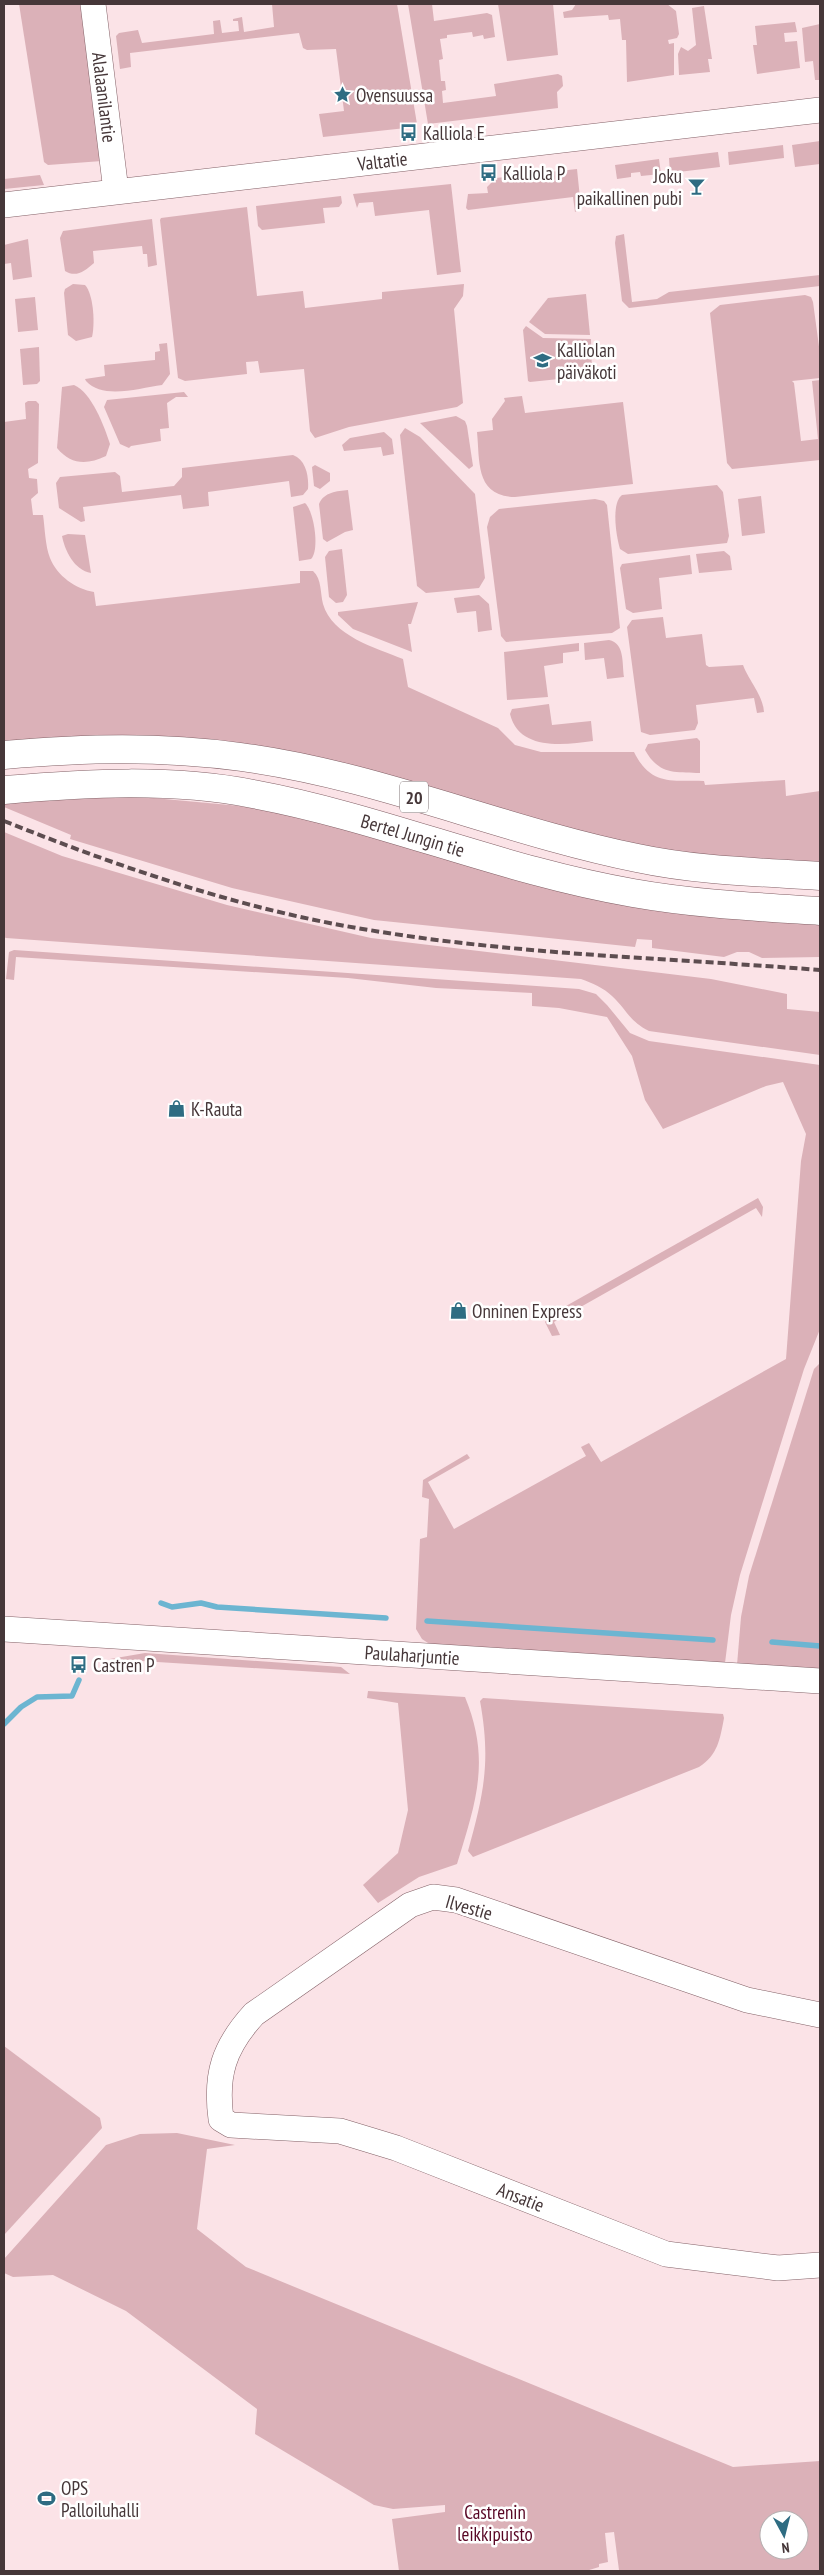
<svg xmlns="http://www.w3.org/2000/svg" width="824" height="2575" font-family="'PT Sans Narrow',sans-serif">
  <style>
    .green { fill: #dbb1b8; fill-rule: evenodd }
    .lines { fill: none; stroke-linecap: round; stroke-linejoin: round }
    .stream { stroke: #6cb5d1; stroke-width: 5.5 }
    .minor-casing { stroke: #836167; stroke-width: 26 }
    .highway-casing { stroke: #836167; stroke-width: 29 }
    .minor { stroke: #fff; stroke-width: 25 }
    .highway { stroke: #fff; stroke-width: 28 }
    .rail { stroke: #5d4d50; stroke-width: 4; stroke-dasharray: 8 4; stroke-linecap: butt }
    .labels { text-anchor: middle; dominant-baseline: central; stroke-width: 5; stroke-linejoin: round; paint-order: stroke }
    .shield { fill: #fff; stroke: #7e7374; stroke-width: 1 }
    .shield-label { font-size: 18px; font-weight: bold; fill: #463739 }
    .poi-label { font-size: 19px; fill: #463739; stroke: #fff; text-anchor: start }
    .street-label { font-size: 19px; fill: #463739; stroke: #fff }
    .park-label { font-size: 19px; fill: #580624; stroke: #fff }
  </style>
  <rect width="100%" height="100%" fill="#fbe3e7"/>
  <g class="green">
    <polygon points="19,4 85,4 102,161 48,165 44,162"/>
    <polygon points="272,4 397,4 417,124 415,127 323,137 319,114 344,111 336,49 307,50 303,48 299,33 130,53 131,67 120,69 116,36 119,33 138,30 142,43 214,34 213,21 220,20 222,33 239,31 238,21 233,21 233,19 242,17 244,32 274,27"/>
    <polygon points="408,4 432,4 434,21 487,13 492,15 495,37 484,39 483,35 473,37 472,32 447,35 447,38 440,39 443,59 439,60 441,81 445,81 446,90 442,91 443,103 496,96 494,84 558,74 562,76 563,86 557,92 558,108 428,124"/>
    <polygon points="498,4 553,4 558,55 507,61"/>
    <polygon points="576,4 667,4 676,11 679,34 677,38 668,40 669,44 674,43 674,75 627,82 626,40 622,40 620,19 609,20 608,15 564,18 563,12 572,10"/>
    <polygon points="704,6 712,59 708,59 710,72 679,75 678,54 681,47 688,51 696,45 692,8"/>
    <polygon points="795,22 797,32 784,33 785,42 797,41 800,68 757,74 753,45 757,45 755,26"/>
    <polygon points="820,24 820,80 815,80 813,61 805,62 802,28"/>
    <polygon points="820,141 820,164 795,167 792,145"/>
    <polygon points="783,145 784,158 729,165 728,152"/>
    <polygon points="718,152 720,167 670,173 669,158"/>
    <polygon points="659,159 661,174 641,176 640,172 631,173 631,177 617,179 615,165"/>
    <polygon points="577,169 581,208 575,212 573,197 468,210 466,208 468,194 488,193 487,187 496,178"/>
    <polygon points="40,175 44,185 4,189 4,179"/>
    <polygon points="451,184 461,272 437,275 429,210 375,216 373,202 359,203 357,208 353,194"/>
    <polygon points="341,196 342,203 339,207 323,208 325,223 262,230 258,226 256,206"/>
    <polygon points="247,207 257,296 303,291 305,308 382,299 382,292 464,284 463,296 454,309 463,403 457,407 349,427 315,438 310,431 304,369 260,373 258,361 246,362 247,374 185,381 178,378 160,220 161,218"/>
    <path d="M152,219L157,265L148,267L147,254H143L142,246L93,251L94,263C85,271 76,278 65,271L60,238L63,231Z"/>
    <polygon points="624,234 632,302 657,299 669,292 820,275 820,286 629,308 622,301 615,243 616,236"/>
    <polygon points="28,239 32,277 13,280 11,263 4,264 4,245"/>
    <path d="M73,284L85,285C94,295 95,325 92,337L76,341L68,335L64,293L65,289Z"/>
    <polygon points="586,294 590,335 545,334 529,322 548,298"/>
    <polygon points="805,295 811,297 813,302 820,354 820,378 792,381 794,383 801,441 818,439 812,381 820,380 820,460 732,469 727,463 710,313 720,305"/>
    <polygon points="35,297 38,330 18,332 15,299"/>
    <polygon points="526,326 543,338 591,339 592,373 588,376 530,382 528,381 523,330"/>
    <path d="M167,343L170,374L162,385C139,388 103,400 86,381L85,379L105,376L104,365L155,360V352L160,351L159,344Z"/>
    <polygon points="39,347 40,381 37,384 23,385 20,349"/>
    <path d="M74,385C92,393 104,426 110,444L106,456C87,465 71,465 57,448L62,387Z"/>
    <polygon points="184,392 188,397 176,397 167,403 169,428 160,429 161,441 131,446 129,448 120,444 104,407 107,400"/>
    <path d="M522,396L525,413L623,402L633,484L515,497C475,496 480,462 477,432L493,430L492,419L505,401L504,398Z"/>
    <path d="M28,401H36L39,404L38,463L28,469L29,478L37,479L38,493L31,499L33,515H43C45,528 45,545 50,558C57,576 76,589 94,592L96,606L300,583V571H313C322,579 320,593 323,604C332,636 376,648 403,659L408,687L498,728L515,745L541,752H634C651,786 671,780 704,781L705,785L785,780L786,796L820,791V865L701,856L646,847L588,835L330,762L4,744V422L26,419L25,403Z"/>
    <polygon points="456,416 465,421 467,426 473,466 469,469 420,423"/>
    <polygon points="405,428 420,437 475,494 485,578 479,588 426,593 417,586 400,435"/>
    <polygon points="384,432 392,439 394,454 383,456 381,447 344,451 342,445 350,438"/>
    <path d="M293,455C306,460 309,476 308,489L303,495L291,497L289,481L208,492L209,506L183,509L181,495L83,507L85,521L81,522L59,508L56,483L60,477L115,472L120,476L122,492L174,486L182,477V468Z"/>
    <polygon points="315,465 330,473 330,481 320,489 314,486 312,467"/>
    <path d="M717,485L723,492L729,536L727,543L628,554L620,549C616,536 611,503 622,495Z"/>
    <path d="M348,490L353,530L345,532L327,542L323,539L319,504C324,492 337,491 348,490Z"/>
    <polygon points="761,496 765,533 742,536 738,499"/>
    <polygon points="595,499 604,501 607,505 620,628 612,633 506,642 501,636 487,527 490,517 499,509"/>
    <path d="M305,503C314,511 320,550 311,559L299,561L293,507Z"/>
    <path d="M68,534L85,535L91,573C74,570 65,551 62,536Z"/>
    <polygon points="342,549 347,595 343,602 336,603 329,597 325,557 329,551"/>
    <polygon points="724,551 730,556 732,570 699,573 696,554"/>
    <polygon points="690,555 692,574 659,578 662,609 633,613 626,609 620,568 622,564"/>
    <polygon points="479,595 489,604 492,630 478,632 476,611 457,613 454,598"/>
    <polygon points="418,602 411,624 408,624 412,652 353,629 338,615 338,612"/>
    <path d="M663,617L666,638L702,634L706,665L709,667L743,665C749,681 763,695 764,712L757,713L754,698L696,705L698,723L695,730L650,735L641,732L627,627L632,620Z"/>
    <path d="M609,640C625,643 622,664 624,677L607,679L604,658L585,660L584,643Z"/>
    <polygon points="579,643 579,651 563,653 563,663 544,666 548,697 507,700 504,652"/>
    <path d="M549,704L552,725L591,721L593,741C564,745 519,751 510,714L512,709Z"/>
    <path d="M697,738L700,741V773C675,772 659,775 645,750L648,744Z"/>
    <polygon points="132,796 251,807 820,924 820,957 762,958 749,952 737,952 724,957 652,948 652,940 637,939 635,947 374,920 232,888 70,839 71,835 4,807 4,803"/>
    <path d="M4,832L62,856L227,905L371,938L711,979L787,994V1009L820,1012V1055L649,1031C629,1021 627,1010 612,996C604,988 592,983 581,979L6,938L4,937Z"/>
    <polygon points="14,950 579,989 596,994 607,1005 630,1033 649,1041 820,1065 820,1329 804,1369 740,1575 731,1615 725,1663 431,1645 422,1639 416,1629 420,1539 427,1537 429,1499 422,1497 423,1480 467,1454 470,1458 428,1482 454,1529 586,1456 581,1447 589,1443 601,1462 786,1359 801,1161 806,1134 783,1082 766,1086 663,1129 645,1100 632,1056 607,1017 559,1008 532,1006 532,993 436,988 348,978 16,957 14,980 6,979 9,952"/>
    <polygon points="758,1198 763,1207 762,1217 756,1208 554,1322 560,1335 552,1336 545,1322 550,1315"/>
    <polygon points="820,1363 820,1670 737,1665 741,1617 749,1576 814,1369"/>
    <polygon points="145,1653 341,1667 350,1674 110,1659"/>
    <path d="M368,1691L465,1697C491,1760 476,1802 457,1864L419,1877L378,1903L363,1885L398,1853L408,1810L398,1703L367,1698Z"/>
    <path d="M483,1698L723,1714L724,1718C720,1739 718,1755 699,1767L473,1857L468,1851C484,1793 491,1761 480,1701Z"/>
    <polygon points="4,2046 100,2118 102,2128 4,2235"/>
    <path d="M177,2133L235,2145L207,2149L197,2229L246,2267L733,2467L820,2461V2571H617L619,2570L614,2532L605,2533L608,2562L599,2564V2567L586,2571H399L392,2519L445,2512V2505L393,2509L374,2505L255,2434L257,2409L126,2311L53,2275L13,2277L4,2273V2259L106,2145L140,2134ZM769,2520H799V2550H769Z"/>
  </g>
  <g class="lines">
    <g class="stream">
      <polyline points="161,1603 172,1607 201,1603 217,1607 386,1618"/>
      <polyline points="427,1621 713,1640"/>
      <polyline points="772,1642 820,1646"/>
      <polyline points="4,1724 21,1707 37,1697 72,1696 79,1680"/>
    </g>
    <defs>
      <g id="minor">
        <path id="s1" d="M93,4L116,191"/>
        <path id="s2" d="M4,205L820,110"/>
        <path id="s3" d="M4,1629L820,1681"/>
        <path id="s4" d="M820,2015L747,2000L456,1900L433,1897L410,1905L254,2014C224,2047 215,2074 221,2119L231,2125L340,2131L396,2148L666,2254L778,2268L820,2265"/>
      </g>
      <g id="highway">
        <path d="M4,755C85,748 160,746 241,757C377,775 504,831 637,858C698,871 759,872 820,876"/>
        <path id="s5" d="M4,790C87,783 171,778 253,794C382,818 504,871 633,893C695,904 758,907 820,911"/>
      </g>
    </defs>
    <use href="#minor" class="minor-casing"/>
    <use href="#highway" class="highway-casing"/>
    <use href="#minor" class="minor"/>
    <use href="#highway" class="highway"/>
    <path class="rail" d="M4,821C122,868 243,910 369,930C518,955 670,958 820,970"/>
  </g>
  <defs>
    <symbol id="sight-bare" viewBox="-9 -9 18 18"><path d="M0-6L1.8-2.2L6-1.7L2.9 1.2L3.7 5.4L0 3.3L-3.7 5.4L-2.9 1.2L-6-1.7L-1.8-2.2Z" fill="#2e6c82" stroke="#fff" stroke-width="2.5" paint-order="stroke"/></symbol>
    <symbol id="bus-bare" viewBox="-9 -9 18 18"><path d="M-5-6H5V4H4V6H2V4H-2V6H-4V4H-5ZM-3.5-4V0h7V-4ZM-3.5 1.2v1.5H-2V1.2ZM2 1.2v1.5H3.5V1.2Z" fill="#2e6c82" stroke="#fff" stroke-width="2.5" paint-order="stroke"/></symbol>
    <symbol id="bar-bare" viewBox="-9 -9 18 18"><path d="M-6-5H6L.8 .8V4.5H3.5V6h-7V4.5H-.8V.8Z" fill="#2e6c82" stroke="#fff" stroke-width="2.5" paint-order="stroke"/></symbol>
    <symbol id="school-bare" viewBox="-9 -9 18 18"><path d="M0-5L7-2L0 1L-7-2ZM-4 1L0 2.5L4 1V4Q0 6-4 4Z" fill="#2e6c82" stroke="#fff" stroke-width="2.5" paint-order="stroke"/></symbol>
    <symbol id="shop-bare" viewBox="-9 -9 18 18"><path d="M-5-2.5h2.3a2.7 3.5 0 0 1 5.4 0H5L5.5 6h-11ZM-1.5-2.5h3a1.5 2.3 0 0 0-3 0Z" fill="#2e6c82" stroke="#fff" stroke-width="2.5" paint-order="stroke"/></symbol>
    <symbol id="stadium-bare" viewBox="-9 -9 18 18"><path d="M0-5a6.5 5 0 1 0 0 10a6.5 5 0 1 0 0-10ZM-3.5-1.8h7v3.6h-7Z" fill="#2e6c82" stroke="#fff" stroke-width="2.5" paint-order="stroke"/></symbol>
  </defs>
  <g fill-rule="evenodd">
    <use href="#sight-bare" x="330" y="82" width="25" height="25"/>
    <use href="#bus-bare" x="396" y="120" width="25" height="25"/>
    <use href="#bus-bare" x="476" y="160" width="25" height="25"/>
    <use href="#bar-bare" x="684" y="174" width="25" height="25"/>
    <use href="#school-bare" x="530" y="348" width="25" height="25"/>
    <use href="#shop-bare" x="164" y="1096" width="25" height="25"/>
    <use href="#shop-bare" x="446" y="1298" width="25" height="25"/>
    <use href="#bus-bare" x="66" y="1652" width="25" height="25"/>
    <use href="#stadium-bare" x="34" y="2486" width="25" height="25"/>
  </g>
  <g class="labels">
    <rect class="shield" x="400" y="781.5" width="28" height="31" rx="4"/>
    <g class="shield-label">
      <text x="414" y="797">20</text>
    </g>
    <g class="poi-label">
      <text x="356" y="95">Ovensuussa</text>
      <text x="423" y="133">Kalliola E</text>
      <text x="503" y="173">Kalliola P</text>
      <text x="682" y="176" text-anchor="end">Joku<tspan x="682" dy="22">paikallinen pubi</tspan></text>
      <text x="557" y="350">Kalliolan<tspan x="557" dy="22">päiväkoti</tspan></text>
      <text x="191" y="1109">K-Rauta</text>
      <text x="472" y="1311">Onninen Express</text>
      <text x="93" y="1665">Castren P</text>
      <text x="61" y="2488">OPS<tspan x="61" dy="22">Palloiluhalli</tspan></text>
    </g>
    <g class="street-label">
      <text stroke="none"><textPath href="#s1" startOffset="94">Alalaanilantie</textPath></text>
      <text stroke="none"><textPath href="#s2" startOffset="381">Valtatie</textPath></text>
      <text stroke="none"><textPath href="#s5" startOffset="415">Bertel Jungin tie</textPath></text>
      <text stroke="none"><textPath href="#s3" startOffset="409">Paulaharjuntie</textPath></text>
      <text transform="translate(469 1907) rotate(16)">Ilvestie</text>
      <text stroke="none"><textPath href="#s4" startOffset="1048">Ansatie</textPath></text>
    </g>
    <g class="park-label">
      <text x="495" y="2512">Castrenin<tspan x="495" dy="22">leikkipuisto</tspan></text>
    </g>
  </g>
  <rect width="824" height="2575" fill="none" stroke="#463739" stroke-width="10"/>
  <g transform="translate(784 2535) rotate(173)"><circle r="24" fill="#ffffff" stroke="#b5afb0"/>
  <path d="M0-4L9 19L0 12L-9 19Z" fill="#2e6c82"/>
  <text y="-8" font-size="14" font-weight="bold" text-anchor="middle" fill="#463739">N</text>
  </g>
</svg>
